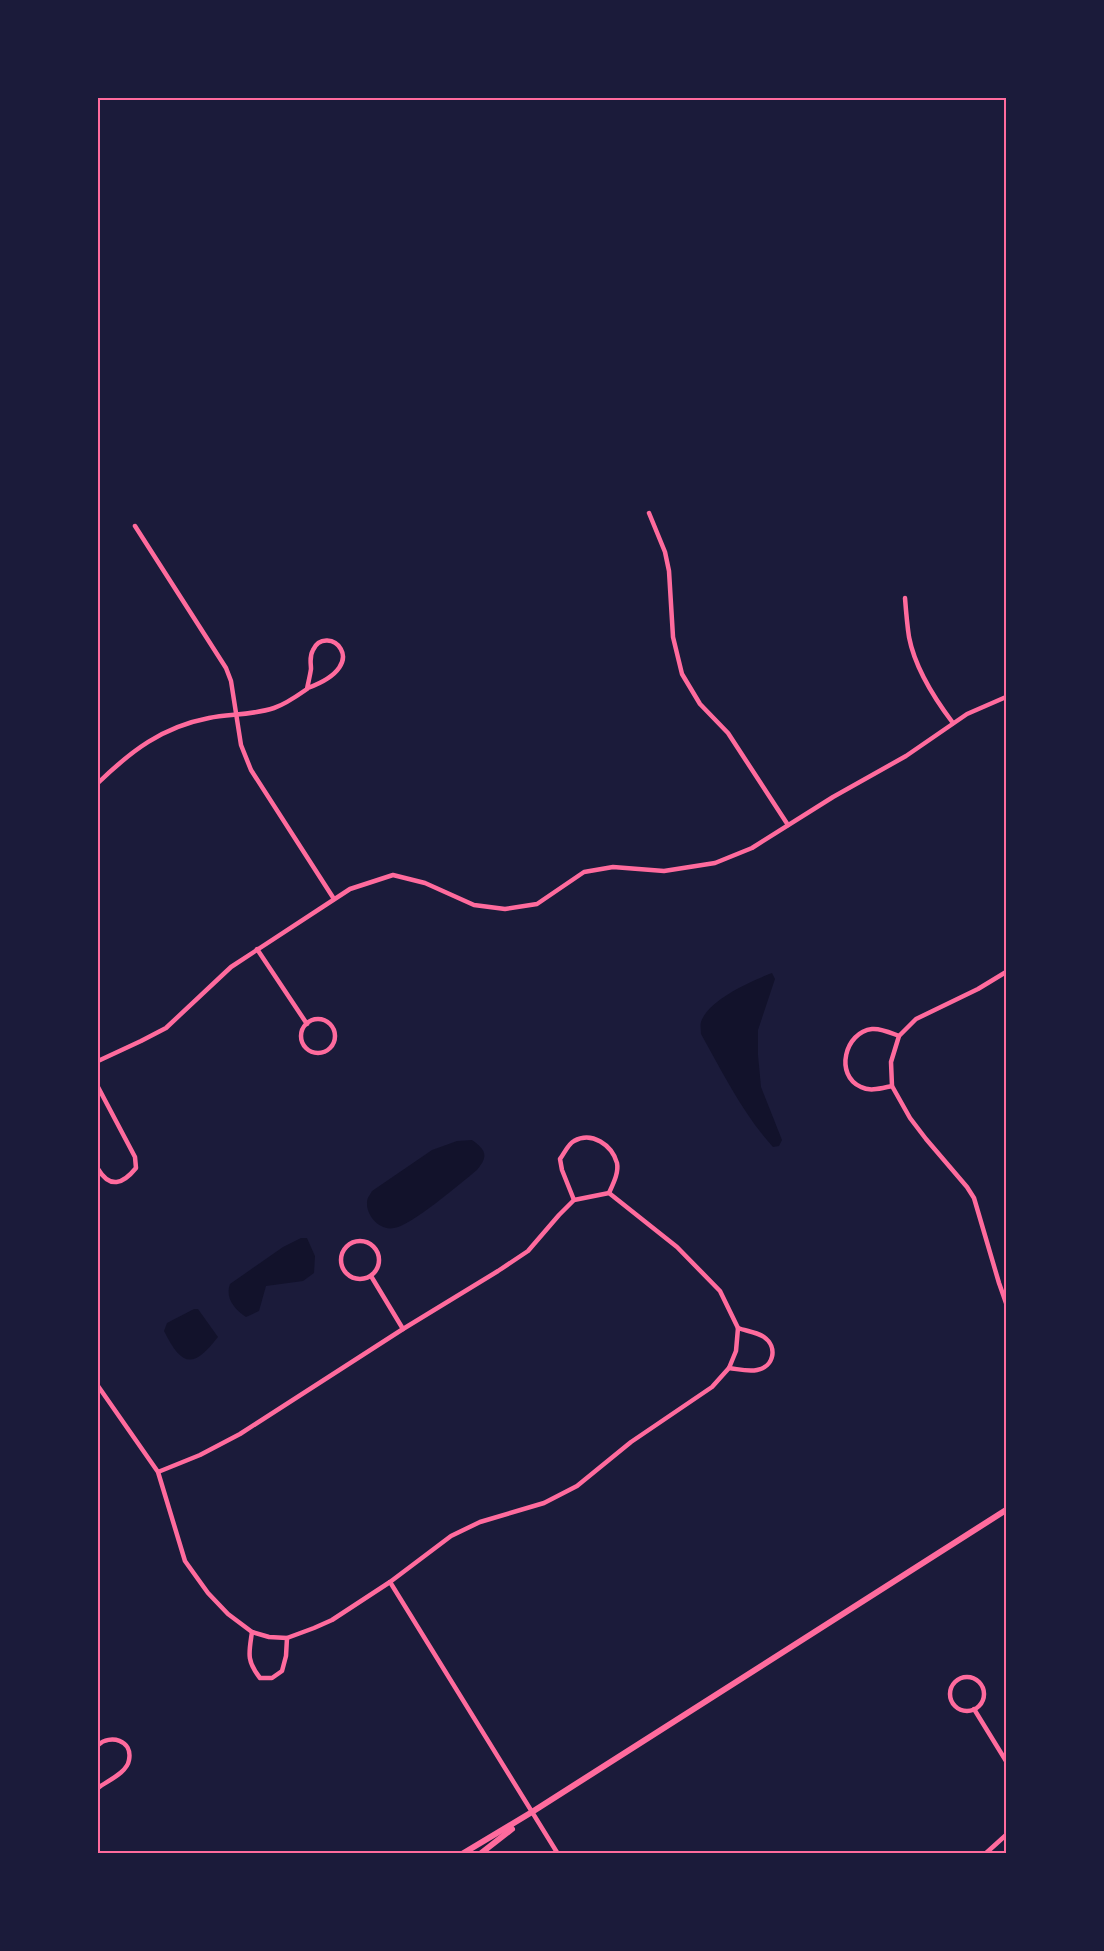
<svg xmlns="http://www.w3.org/2000/svg" width="1104" height="1951" font-family="Commissioner,sans-serif">
  <style>
    .water { fill: #12122b }
    .lines { fill: none; stroke-linecap: round; stroke-linejoin: round }
    .minor { stroke: #ff6b9d; stroke-width: 4.5 }
    .primary { stroke: #ff6b9d; stroke-width: 6 }
    .neatline { fill: none; stroke: #ff6b9d; stroke-width: 2 }
  </style>
  <rect width="100%" height="100%" fill="#1b1b3a"/>
  <g class="water">
    <path d="M772,973L775,979L758,1030V1055L761,1087L782,1140L779,1146L773,1147C743,1114 723,1073 701,1034C701,1030 700,1026 701,1022C708,1000 751,981 772,973Z"/>
    <path d="M472,1140C486,1150 489,1156 477,1170C461,1183 411,1226 394,1228C380,1231 366,1216 367,1202C367,1198 370,1195 372,1191L432,1150L457,1141Z"/>
    <path d="M301,1238H307L315,1256L314,1273L303,1281L266,1286L259,1311L246,1317C234,1309 225,1298 230,1284L283,1247Z"/>
    <path d="M194,1309H198L218,1337C193,1369 182,1367 164,1331L167,1323Z"/>
  </g>
  <g class="lines">
    <g class="minor">
      <polyline points="649,513 665,552 669,571 673,637 682,674 700,704 728,733 788,825"/>
      <polyline points="135,526 226,668 231,681 241,745 251,770 334,899"/>
      <path d="M905,598C906,611 907,624 909,637C915,668 934,698 953,723"/>
      <path d="M98,783C131,751 162,727 209,718C230,714 253,715 274,708C286,704 297,696 307,689L308,688C376,663 326,622 313,650C309,657 311,663 311,669C310,676 308,683 307,689"/>
      <polyline points="257,949 307,1024"/>
      <polyline points="1006,972 978,989 916,1019 899,1036 891,1062 892,1086 910,1118 926,1139 967,1187 974,1198 999,1283 1006,1303"/>
      <circle cx="318" cy="1036" r="17"/>
      <polyline points="98,1061 141,1041 166,1028 231,967 350,889 393,875 425,883 474,905 505,909 537,904 584,872 613,867 664,871 715,863 752,848 833,797 906,756 967,714 1006,697"/>
      <path d="M892,1086C882,1088 870,1092 861,1087C834,1075 845,1032 872,1029C881,1028 891,1033 899,1036"/>
      <path d="M98,1087L135,1157L136,1168C123,1184 110,1189 98,1169"/>
      <path d="M574,1200L562,1170L560,1159C564,1154 568,1144 574,1141C592,1131 612,1145 617,1163C619,1173 613,1184 609,1193"/>
      <circle cx="360" cy="1260" r="19"/>
      <polyline points="371,1276 403,1329"/>
      <path d="M729,1368C738,1369 748,1372 757,1370C774,1367 778,1347 764,1337C757,1332 746,1331 738,1328"/>
      <polyline points="98,1386 158,1472 185,1561 208,1593 228,1614 252,1632 269,1637 287,1638 314,1628 332,1620 390,1582 451,1536 480,1522 544,1503 577,1486 631,1442 712,1387 729,1368 736,1351 738,1328 720,1291 677,1247 609,1193 574,1200 559,1215 528,1251 498,1271 403,1329 240,1434 200,1455 158,1472"/>
      <polyline points="390,1582 558,1854"/>
      <path d="M252,1632C249,1653 246,1660 260,1678H272L282,1671L286,1656L287,1638"/>
      <circle cx="967" cy="1694" r="17"/>
      <polyline points="974,1709 1006,1761"/>
      <path d="M98,1745C110,1734 133,1740 129,1760C127,1773 107,1781 98,1788"/>
      <polyline points="985,1854 1006,1835"/>
    </g>
    <g class="primary">
      <polyline points="462,1854 532,1812 1006,1510"/>
      <polyline points="480,1854 512,1829"/>
    </g>
  </g>
  <rect width="1104" height="1951" fill="none" stroke="#1b1b3a" stroke-width="198"/>
  <rect x="99" y="99" width="906" height="1753" class="neatline"/>
</svg>
